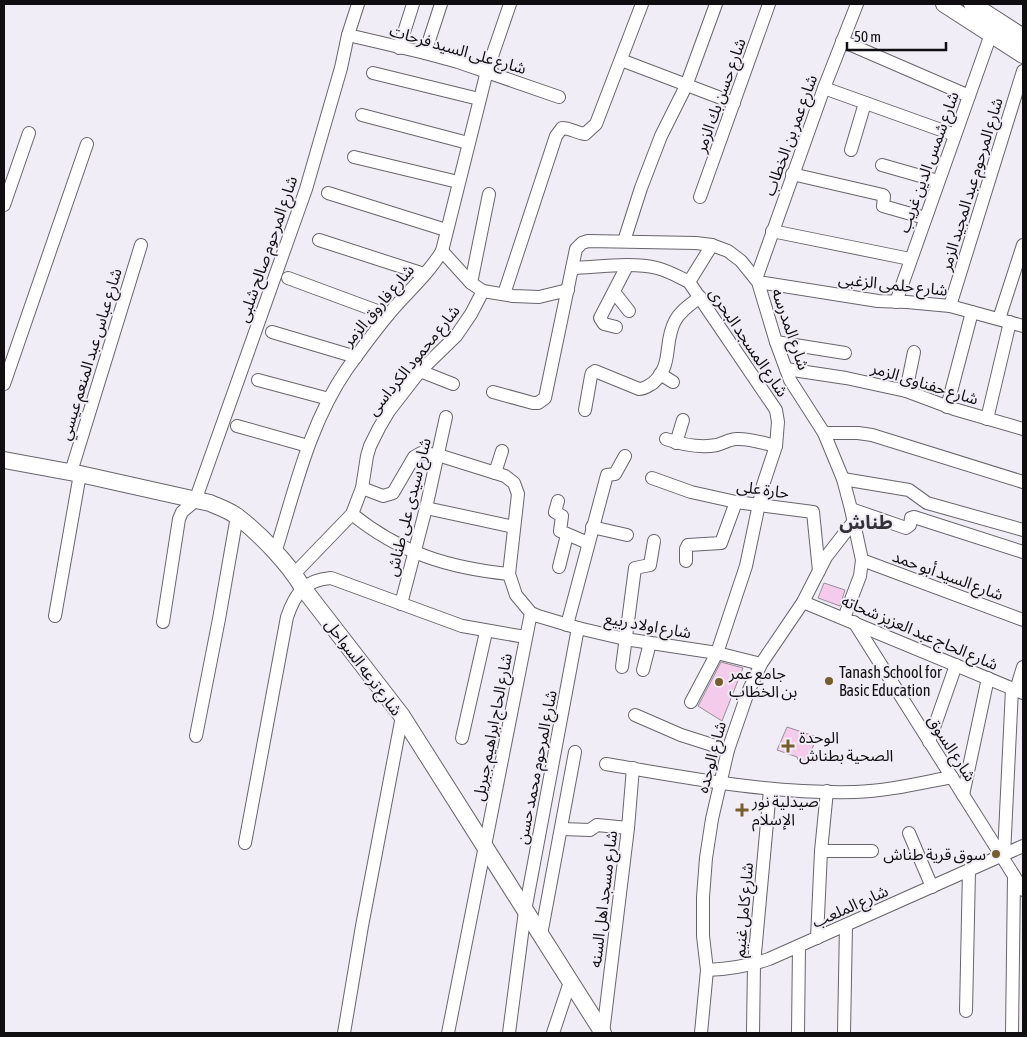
<svg xmlns="http://www.w3.org/2000/svg" width="1027" height="1037" font-family="'Asap Condensed','Noto Sans Arabic',sans-serif">
  <style>
    .building { fill: #f5cbec; stroke: #978e95 }
    .lines { fill: none; stroke-linecap: round; stroke-linejoin: round }
    .minor-casing { stroke: #68656d; stroke-width: 14 }
    .major-casing { stroke: #68656d; stroke-width: 18 }
    .minor { stroke: #fff; stroke-width: 12 }
    .major { stroke: #fff; stroke-width: 16 }
    .poi-dot { fill: #765d2e; stroke: #f1edf6; stroke-width: 2 }
    .labels { text-anchor: middle; dominant-baseline: central; stroke-width: 4; stroke-linejoin: round; paint-order: stroke }
    .street-label { font-size: 16px; fill: #100e11; stroke: #f1edf6 }
    .poi-label { font-size: 16px; fill: #100e11; stroke: #f1edf6; text-anchor: start }
    .quarter-label { font-size: 19px; font-weight: bold; fill: #333037; stroke: #f1edf6 }
  </style>
  <rect width="100%" height="100%" fill="#f1edf6"/>
  <g class="building">
    <polygon points="824,583 845,590 840,606 818,598"/>
    <polygon points="721,662 743,668 722,721 698,706"/>
    <polygon points="787,727 817,737 806,763 798,760 797,757 777,750"/>
  </g>
  <g class="lines">
    <defs>
      <g id="minor">
        <polyline points="348,35 425,53 458,62 559,97"/>
        <polyline points="842,41 969,96"/>
        <polyline points="399,48 413,4"/>
        <polyline points="425,53 441,4"/>
        <polyline points="621,60 734,103"/>
        <polyline points="373,73 479,99"/>
        <polyline points="824,88 955,135"/>
        <polyline points="362,115 468,143"/>
        <polyline points="851,150 865,103"/>
        <polyline points="354,157 458,182"/>
        <polyline points="882,165 938,181"/>
        <polyline points="792,174 883,195 884,196 883,206 925,218"/>
        <polyline points="328,193 446,230"/>
        <polyline points="700,197 769,4"/>
        <polyline points="4,205 29,133"/>
        <polyline points="772,231 910,259"/>
        <polyline points="319,240 424,274"/>
        <polyline points="624,241 641,188 661,136 686,86 716,4"/>
        <polyline points="442,251 471,283 483,291 513,296 539,297 568,290"/>
        <path d="M572,268C599,267 632,262 657,268C669,271 679,277 689,282L776,410L778,422L776,446L763,485L746,566L717,653L691,702"/>
        <polyline points="288,278 388,315"/>
        <polyline points="756,279 824,88 857,4"/>
        <polyline points="689,282 712,245"/>
        <polyline points="758,282 878,301 907,302 950,306 1023,326"/>
        <polyline points="471,283 489,194"/>
        <polyline points="614,292 629,311"/>
        <path d="M504,294L556,136L562,128C570,128 577,133 585,134L596,124L642,4"/>
        <polyline points="896,302 991,34"/>
        <polyline points="950,306 1023,71"/>
        <polyline points="999,319 1023,245"/>
        <polyline points="616,327 604,324 600,318 627,266"/>
        <polyline points="272,332 356,357"/>
        <polyline points="776,342 845,353"/>
        <polyline points="786,369 846,378 906,391 954,409 1023,429"/>
        <polyline points="420,371 453,384"/>
        <polyline points="660,374 673,382"/>
        <polyline points="258,380 329,399"/>
        <polyline points="4,384 87,144"/>
        <polyline points="906,391 914,352"/>
        <polyline points="493,392 533,403 538,403 545,398 576,249 582,243 588,241 696,243 712,245 728,251 741,261 758,282 776,342 790,380 824,433 843,479 851,509 862,560 860,576 844,618"/>
        <polyline points="947,407 972,312"/>
        <path d="M585,410L591,376L592,373L595,371L639,389C645,389 648,386 653,383C674,364 663,343 675,321C680,311 691,304 700,297"/>
        <polyline points="987,419 1010,322"/>
        <polyline points="237,426 308,446"/>
        <polyline points="824,433 858,433 872,435 1023,482"/>
        <path d="M666,439C683,445 700,448 717,445C724,443 730,439 736,439C749,438 763,443 776,446"/>
        <polyline points="676,443 683,420"/>
        <polyline points="71,472 141,245"/>
        <polyline points="495,473 502,451"/>
        <polyline points="652,478 691,492 736,502 813,512 819,571"/>
        <polyline points="843,479 909,490 927,503 1023,530"/>
        <polyline points="362,488 383,496 393,493 414,457 421,453 438,455 505,476 514,483 518,494 509,574 516,595 531,613 538,616 578,628 625,639 717,653 761,664"/>
        <polyline points="558,501 555,512 562,516 560,531 588,543"/>
        <polyline points="426,508 514,527"/>
        <polyline points="851,509 906,528 910,525 911,518 914,517 1023,552"/>
        <path d="M352,514C400,553 449,568 509,574"/>
        <polyline points="592,527 627,535"/>
        <path d="M275,553C295,490 309,424 347,369C360,351 374,332 388,315C406,293 428,275 442,251L487,71L510,4"/>
        <polyline points="862,560 1023,620"/>
        <polyline points="686,561 686,549 688,545 721,543 736,502"/>
        <polyline points="559,567 567,535"/>
        <polyline points="295,573 352,514 362,488 367,456 370,446 379,428 389,411 420,371 456,336 471,314 483,291"/>
        <polyline points="803,602 1023,693"/>
        <polyline points="401,604 426,508 446,417"/>
        <polyline points="55,616 80,474"/>
        <polyline points="163,622 179,519 182,512 195,501 306,189 341,68 348,35 358,4"/>
        <polyline points="854,622 1023,890"/>
        <polyline points="567,625 607,475 615,474 625,456"/>
        <polyline points="622,667 635,568 650,565 654,541"/>
        <polyline points="643,670 650,643"/>
        <polyline points="1016,690 1023,667"/>
        <polyline points="635,715 681,735 728,750"/>
        <polyline points="196,736 219,619 237,516"/>
        <polyline points="462,738 486,632"/>
        <polyline points="929,742 956,665"/>
        <path d="M606,764C688,778 770,794 855,792C888,791 920,783 952,777"/>
        <polyline points="963,795 988,678"/>
        <polyline points="562,829 590,830 597,825 628,828"/>
        <polyline points="909,833 932,887"/>
        <path d="M245,843L287,617C295,594 304,580 331,578L462,626L525,637"/>
        <polyline points="821,851 872,851"/>
        <polyline points="1004,855 1012,689"/>
        <polyline points="541,935 575,752"/>
        <polyline points="817,938 821,851 827,791"/>
        <path d="M707,970C729,969 749,966 769,959L1023,846"/>
        <polyline points="966,1011 969,870"/>
        <polyline points="344,1033 362,926 402,716"/>
        <polyline points="448,1033 531,613"/>
        <polyline points="509,1033 525,911 578,628"/>
        <polyline points="553,1033 570,982"/>
        <polyline points="603,1033 628,828 633,768"/>
        <polyline points="701,1033 707,970 703,936 703,897 706,858 712,819 728,750 748,692 761,664 803,602 826,557 854,521"/>
        <polyline points="753,1033 754,964 770,790"/>
        <polyline points="798,1033 799,946"/>
        <polyline points="844,1033 846,925"/>
        <polyline points="1012,1033 1014,876"/>
      </g>
      <g id="major">
        <polyline points="944,4 1023,55"/>
        <polyline points="972,4 1023,37"/>
        <path d="M4,460L80,474L210,503C219,507 229,510 238,517C261,535 288,563 303,588L402,716L603,1033"/>
      </g>
    </defs>
    <use href="#minor" class="minor-casing"/>
    <use href="#major" class="major-casing"/>
    <use href="#minor" class="minor"/>
    <use href="#major" class="major"/>
  </g>
  <g class="poi-dot">
    <circle cx="829" cy="681" r="5"/>
    <circle cx="719" cy="682" r="5"/>
    <path d="M785.5 738.5h5v5h5v5h-5v5h-5v-5h-5v-5h5z"/>
    <path d="M739.5 802.5h5v5h5v5h-5v5h-5v-5h-5v-5h5z"/>
    <circle cx="996" cy="854" r="5"/>
  </g>
  <g class="labels">
    <g class="street-label">
      <text transform="translate(458 49) rotate(16)">شارع على السيد فرحات</text>
      <text transform="translate(720 95) rotate(-70)">شارع حسن بك الزمر</text>
      <text transform="translate(790 135) rotate(-70)">شارع عمر بن الخطاب</text>
      <text transform="translate(928 162) rotate(-70)">شارع شمس الدين غريب</text>
      <text transform="translate(971 184) rotate(-73)">شارع المرحوم عبد المجيد الزمر</text>
      <text transform="translate(267 249) rotate(-71)">شارع المرحوم صالح شلبى</text>
      <text transform="translate(893 284) rotate(6)">شارع حلمى الزغبى</text>
      <text transform="translate(378 305) rotate(-50)">شارع فاروق الزمر</text>
      <text transform="translate(791 329) rotate(71)">شارع المدرسه</text>
      <text transform="translate(749 342) rotate(56)">شارع المسجد البحرى</text>
      <text transform="translate(90 354) rotate(-73)">شارع عباس عبد المنعم عيسي</text>
      <text transform="translate(413 360) rotate(-51)">شارع محمود الكرداسى</text>
      <text transform="translate(925 383) rotate(17)">شارع حفناوى الزمر</text>
      <text transform="translate(763 489) rotate(8)">حارة على</text>
      <text transform="translate(408 507) rotate(-76)">شارع سيدى على طناش</text>
      <text transform="translate(948 575) rotate(20)">شارع السيد أبو حمد</text>
      <text transform="translate(648 625) rotate(10)">شارع اولاد ربيع</text>
      <text transform="translate(920 632) rotate(23)">شارع الحاج عبد العزيز شحاته</text>
      <text transform="translate(364 667) rotate(53)">شارع ترعه السواحل</text>
      <text transform="translate(492 727) rotate(-79)">شارع الحاج ابراهيم جبريل</text>
      <text transform="translate(952 748) rotate(57)">شارع السوق</text>
      <text transform="translate(711 757) rotate(-75)">شارع الوحده</text>
      <text transform="translate(536 767) rotate(-79)">شارع المرحوم محمد حسن</text>
      <text transform="translate(603 899) rotate(-83)">شارع مسجد اهل السنه</text>
      <text transform="translate(850 906) rotate(-24)">شارع الملعب</text>
      <text transform="translate(743 910) rotate(-85)">شارع كامل غنيم</text>
    </g>
    <g class="poi-label">
      <text x="839" y="672">Tanash School for<tspan x="839" dy="18">Basic Education</tspan></text>
      <text x="729" y="673">جامع عمر<tspan x="729" dy="18">بن الخطاب</tspan></text>
      <text x="799" y="737">الوحدة<tspan x="799" dy="18">الصحية بطناش</tspan></text>
      <text x="752" y="801">صيدلية نور<tspan x="752" dy="18">الإسلام</tspan></text>
      <text x="986" y="854" text-anchor="end">سوق قرية طناش</text>
    </g>
    <g class="quarter-label">
      <text x="866" y="522">طناش</text>
    </g>
  </g>
  <rect width="1027" height="1037" fill="none" stroke="#100e11" stroke-width="10"/>
  <path d="M847 42v8h99v-8" fill="none" stroke="#100e11" stroke-width="2.5"/>
  <text x="854" y="42" font-size="15" fill="#100e11" stroke="#f1edf6" stroke-width="4" paint-order="stroke">50 m</text>
</svg>
